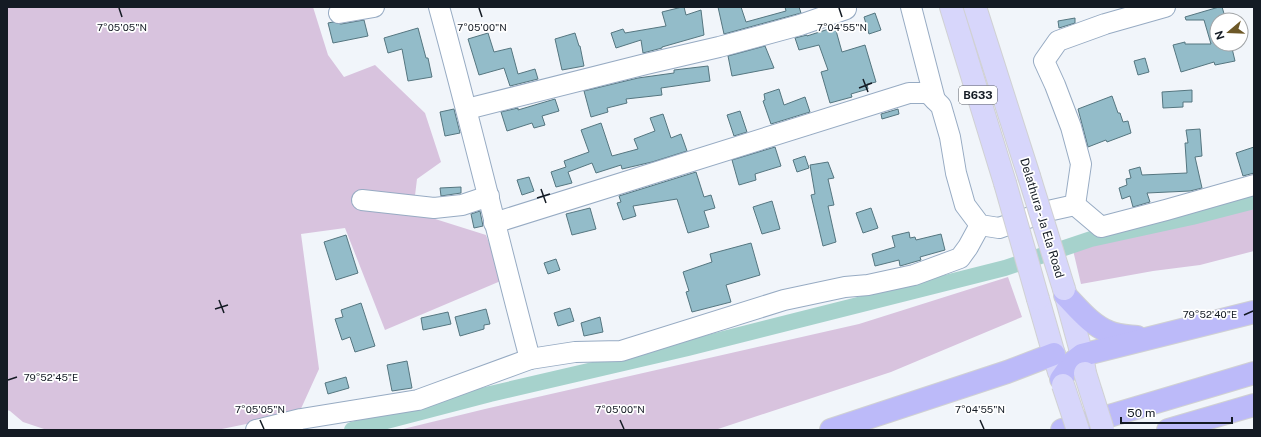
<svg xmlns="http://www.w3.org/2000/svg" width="1261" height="437" font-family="'Public Sans',sans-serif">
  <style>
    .green { fill: #d8c3de }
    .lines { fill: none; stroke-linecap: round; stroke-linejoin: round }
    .canal { stroke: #a6d2cc; stroke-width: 16 }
    .building { fill: #93bcc9; stroke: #557680 }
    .minor-casing { stroke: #97abc3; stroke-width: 22 }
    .major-casing { stroke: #d0d1d3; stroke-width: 24 }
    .highway-casing { stroke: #d0d1d3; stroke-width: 24 }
    .minor { stroke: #fff; stroke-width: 20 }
    .major { stroke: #d7d6fb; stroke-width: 22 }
    .highway { stroke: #bcbaf9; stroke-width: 22 }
    .major-bridge-casing { stroke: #d0d1d3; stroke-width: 24; stroke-linecap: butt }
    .major-bridge { stroke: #d7d6fb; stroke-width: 22 }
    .ticks { fill: none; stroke: #141b24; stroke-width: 1.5 }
    .labels { text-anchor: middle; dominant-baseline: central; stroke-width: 3.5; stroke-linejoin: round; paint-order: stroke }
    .shield { fill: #fff; stroke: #5a5f66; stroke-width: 1 }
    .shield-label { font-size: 11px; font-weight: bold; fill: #141b24 }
    .street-label { font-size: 12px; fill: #141b24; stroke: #fff }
    .ticks-label { font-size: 10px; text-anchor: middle; fill: #141b24; stroke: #fff; stroke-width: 3.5; stroke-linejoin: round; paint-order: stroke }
  </style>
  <rect width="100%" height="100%" fill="#f1f5fa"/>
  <g class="green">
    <polygon points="7,7 313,7 328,55 344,77 375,65 425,113 441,162 417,179 413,212 486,235 503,280 385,330 345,228 301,234 319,369 299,413 217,430 47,430 23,422 10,411 7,410"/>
    <polygon points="1254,208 1254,251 1200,265 1153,271 1081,284 1073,250"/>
    <polygon points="1008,277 1022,317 891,372 715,430 399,430 485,409 859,324"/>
  </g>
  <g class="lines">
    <polyline class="canal" points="352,430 490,394 688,348 1005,268 1091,239 1192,217 1254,201"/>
  </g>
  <g class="building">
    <polygon points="682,7 684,7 686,15 701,10 704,35 662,47 662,48 643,53 641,40 616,48 611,33 623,29 625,33 666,26 662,12"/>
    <polygon points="718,7 741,7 746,22 786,11 785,7 799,7 801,13 724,34"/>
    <polygon points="1219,7 1222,7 1226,20 1217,20 1217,44 1231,44 1235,61 1215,65 1214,62 1181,72 1173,45 1185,42 1185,44 1211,44 1204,20 1186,20 1185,17"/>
    <polygon points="875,13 881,30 869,34 864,17"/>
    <polygon points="1075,18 1075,23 1059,28 1058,21"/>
    <polygon points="364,20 368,36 333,43 328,23 333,22 341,24"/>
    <polygon points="835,27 842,52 865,45 876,82 867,84 868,89 851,94 852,97 830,103 821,72 828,70 819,45 799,50 795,38 807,35 807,36"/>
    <polygon points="418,28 426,58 428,58 432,77 408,81 402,49 388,53 384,38"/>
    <polygon points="488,33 494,52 511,48 518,74 535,69 538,79 510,86 504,68 479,75 468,39"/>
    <polygon points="575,33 579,46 580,46 584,66 562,70 555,39"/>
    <polygon points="765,46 774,68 732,76 728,56"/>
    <polygon points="1145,58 1149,72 1138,75 1134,61"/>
    <polygon points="708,66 710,81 661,88 662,95 626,99 627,103 607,108 608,112 591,117 584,91 638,78 674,73 674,70"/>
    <polygon points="779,89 784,105 805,97 810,112 771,124 763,101 765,100 764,94"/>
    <polygon points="1192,90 1192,102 1183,102 1183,107 1163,108 1162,92"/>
    <polygon points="1112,96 1118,113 1120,113 1123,122 1128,121 1131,133 1107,142 1106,140 1088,147 1078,109"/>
    <polygon points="555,99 559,111 542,116 545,125 534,128 532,123 507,131 501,112 518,108 518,110"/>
    <polygon points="454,109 460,133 445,136 440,112"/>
    <polygon points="898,109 899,114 882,119 881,114"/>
    <polygon points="740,111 747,132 734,136 727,115"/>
    <polygon points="663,114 671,138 681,134 687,151 652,162 622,169 621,165 596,173 592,163 568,172 572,183 556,187 551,172 566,167 564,161 589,152 581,130 601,123 612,156 638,149 634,139 655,131 650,118"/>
    <polygon points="1200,129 1202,156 1195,157 1202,188 1190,191 1147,193 1150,202 1133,207 1130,196 1122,199 1119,188 1127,185 1126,179 1131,178 1129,170 1140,167 1142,175 1187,173 1185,143 1188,143 1186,130"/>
    <polygon points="775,147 781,166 755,174 756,180 739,185 732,160"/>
    <polygon points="1254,147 1254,173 1243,176 1236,153"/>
    <polygon points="805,156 809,168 797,172 793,160"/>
    <polygon points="828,162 834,178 828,179 834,205 828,206 836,242 823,246 811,195 815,194 810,165"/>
    <polygon points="696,172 704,197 711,195 715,208 704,211 709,227 688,233 677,199 633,206 636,216 623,220 617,203 621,202 619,196"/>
    <polygon points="529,177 534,191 522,195 517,180"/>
    <polygon points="461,187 461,193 441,196 440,188"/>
    <polygon points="772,201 780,229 762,234 753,207"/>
    <polygon points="590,208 596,229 572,235 566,214"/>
    <polygon points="871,208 878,228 863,233 856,213"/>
    <polygon points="480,211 483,226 474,228 471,214"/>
    <polygon points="909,232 910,238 915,237 916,240 941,234 945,250 920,257 921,260 900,266 899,260 875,266 872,254 895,247 892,236"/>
    <polygon points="346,235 358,273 336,280 324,242"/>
    <polygon points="751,243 760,275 726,285 731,302 692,312 686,292 689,291 683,272 712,262 710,254"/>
    <polygon points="556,259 560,270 548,274 544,263"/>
    <polygon points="361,303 375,346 355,352 350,337 342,340 335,319 343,317 341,310"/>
    <polygon points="570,308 574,321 558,326 554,313"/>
    <polygon points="486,309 490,324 484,325 484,329 460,336 455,317"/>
    <polygon points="448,312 451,324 423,330 421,318"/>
    <polygon points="600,317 603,332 584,336 581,323"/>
    <polygon points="407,361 412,388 392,391 387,365"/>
    <polygon points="346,377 349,388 328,394 325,383"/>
  </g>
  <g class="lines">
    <defs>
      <g id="minor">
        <path d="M439,7C471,124 499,242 530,359"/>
        <polyline points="911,7 935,100"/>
        <polyline points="339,13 374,7"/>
        <polyline points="467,109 646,64 719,47 800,25 846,9"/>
        <polyline points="362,200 434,208 462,205 489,196"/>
        <polyline points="1075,205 1101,227 1166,210 1254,185"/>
        <polyline points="494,223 909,93 928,93 941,106 950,137 956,173 965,205 980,225 999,228 1048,211 1075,205 1081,164 1071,127 1055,85 1044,61 1058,41 1105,24 1165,7"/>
        <polyline points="256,430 301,419 418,400 530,359 575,352 621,351 784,300 845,287 868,285 914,275 960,258 968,247 980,225"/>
      </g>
      <g id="major">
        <polyline points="951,7 1005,183"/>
        <polyline points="975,7 1029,176"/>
        <polyline points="1064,289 1082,355 1085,373"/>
        <polyline points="1038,299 1059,372"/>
      </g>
      <g id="highway">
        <path d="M1065,295C1078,308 1091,325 1109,332C1118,336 1128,336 1137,337"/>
        <polyline points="1061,379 1073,362 1082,355 1254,312"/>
        <polyline points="831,430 1007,372 1054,354"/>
        <polyline points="1062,430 1254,373"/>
        <polyline points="1168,430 1254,405"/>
      </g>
    </defs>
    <use href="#minor" class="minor-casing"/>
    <use href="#major" class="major-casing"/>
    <use href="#highway" class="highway-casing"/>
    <use href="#minor" class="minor"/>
    <use href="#major" class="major"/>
    <use href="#highway" class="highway"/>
    <defs>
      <g id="major-bridge">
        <polyline points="1029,176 1064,289"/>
        <polyline points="1005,183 1038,299"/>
        <polyline points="1085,373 1103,430"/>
        <polyline points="1063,385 1078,430"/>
      </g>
    </defs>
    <use href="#major-bridge" class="major-bridge-casing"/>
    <use href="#major-bridge" class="major-bridge"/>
  </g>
  <path class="ticks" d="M119,8L122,17M479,8L482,17M839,8L842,17M863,79L868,92M859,88L872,83M541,189L546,203M537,198L550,194M219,300L224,313M215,309L228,305M1244,315L1253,311M8,380L17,377M260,420L264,429M620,420L624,429M980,420L984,429"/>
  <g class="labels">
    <rect class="shield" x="959" y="86" width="38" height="18" rx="3"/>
    <g class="shield-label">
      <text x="978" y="95">B633</text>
    </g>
    <g class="street-label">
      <text transform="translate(1042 218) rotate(73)">Delathura - Ja Ela Road</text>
    </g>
  </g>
  <g class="ticks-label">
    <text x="122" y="31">7°05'05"N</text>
    <text x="482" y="31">7°05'00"N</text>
    <text x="842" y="31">7°04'55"N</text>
    <text x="1210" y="318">79°52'40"E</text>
    <text x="51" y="381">79°52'45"E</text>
    <text x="260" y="413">7°05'05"N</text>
    <text x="620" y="413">7°05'00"N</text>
    <text x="980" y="413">7°04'55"N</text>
  </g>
  <rect width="1261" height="437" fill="none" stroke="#141b24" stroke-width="16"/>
  <g transform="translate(1229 32) rotate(251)"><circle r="19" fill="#ffffff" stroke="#a1a4a7"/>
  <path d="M0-3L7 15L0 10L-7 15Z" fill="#6d5827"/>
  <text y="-6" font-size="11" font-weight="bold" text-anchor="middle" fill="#141b24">N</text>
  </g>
  <path d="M1121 417v6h111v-6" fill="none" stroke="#141b24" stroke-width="2"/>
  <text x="1127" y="417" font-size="12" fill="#141b24" stroke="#ffffff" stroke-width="3" paint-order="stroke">50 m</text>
</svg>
